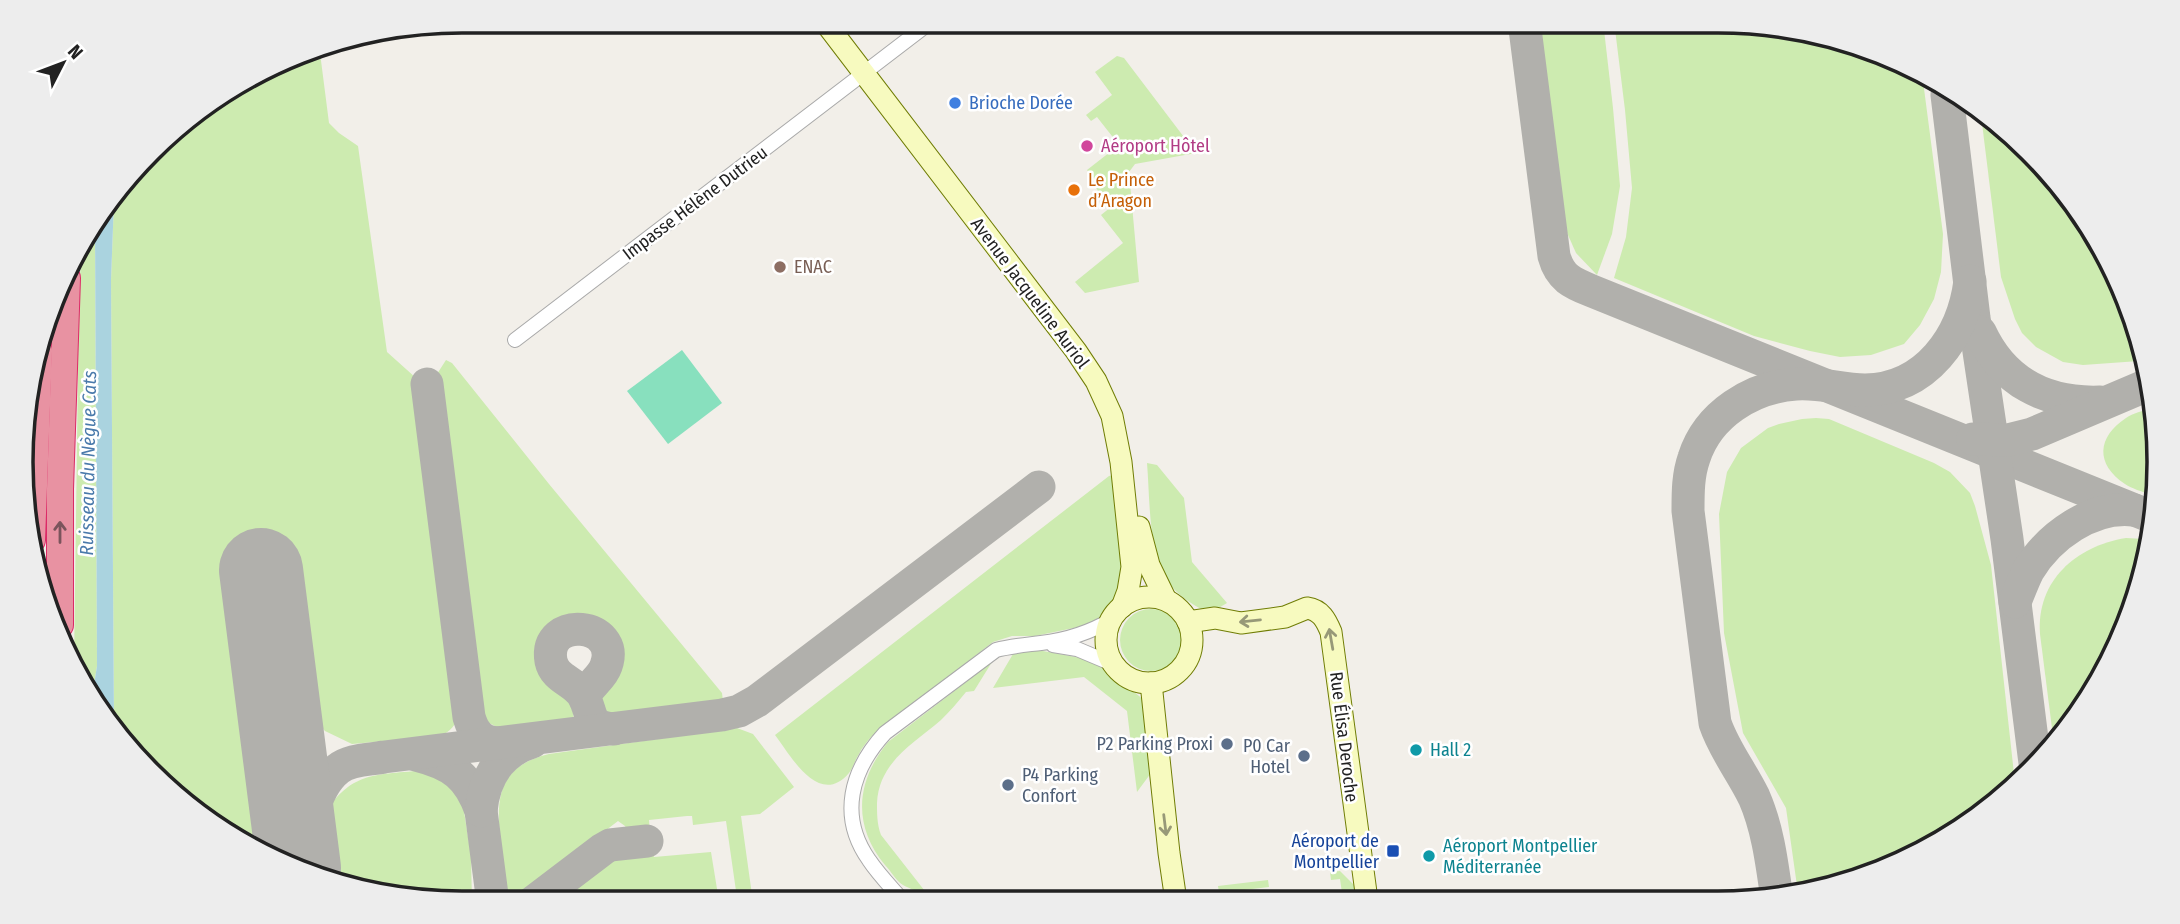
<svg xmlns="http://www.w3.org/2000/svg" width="2180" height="924" font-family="'Fira Sans Condensed',sans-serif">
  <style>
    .grass { fill: #cdebb0 }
    .pitch { fill: #88e0be }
    .water { fill: #aad3df }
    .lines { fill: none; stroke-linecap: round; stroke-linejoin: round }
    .taxiway { stroke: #b1b0ac; stroke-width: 33 }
    .runway { stroke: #b1b0ac; stroke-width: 84 }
    .street-casing { stroke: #a9a9a9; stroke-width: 16 }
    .secondary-casing { stroke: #707d05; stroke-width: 23 }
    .highway-casing { stroke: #dc2a67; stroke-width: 28 }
    .street { stroke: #fff; stroke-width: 14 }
    .secondary { stroke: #f7fabf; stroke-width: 21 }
    .highway { stroke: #e892a2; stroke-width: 26 }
    .oneway { stroke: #7b545c }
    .oneway2 { stroke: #979978 }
    .shop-dot { fill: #3f7fe0; stroke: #fff; stroke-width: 2.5 }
    .hotel-dot { fill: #d1479c; stroke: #fff; stroke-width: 2.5 }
    .food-dot { fill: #e8710a; stroke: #fff; stroke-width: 2.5 }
    .education-dot { fill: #8d6e63; stroke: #fff; stroke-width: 2.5 }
    .service-dot { fill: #5c6f8a; stroke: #fff; stroke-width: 2.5 }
    .culture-dot { fill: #0f9aa8; stroke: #fff; stroke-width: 2.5 }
    .transit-dot { fill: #1a4fb4; stroke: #fff; stroke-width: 2.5 }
    .labels { text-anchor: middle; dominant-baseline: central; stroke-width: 5; stroke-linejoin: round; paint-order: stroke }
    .shop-label { font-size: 18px; fill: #366cbe; stroke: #fff; text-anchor: start }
    .hotel-label { font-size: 18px; fill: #b23c85; stroke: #fff; text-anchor: start }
    .food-label { font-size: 18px; fill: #c56008; stroke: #fff; text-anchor: start }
    .street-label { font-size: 18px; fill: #222; stroke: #fff }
    .education-label { font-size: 18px; fill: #785e54; stroke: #fff; text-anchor: start }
    .service-label { font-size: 18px; fill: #4e5e75; stroke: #fff; text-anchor: end }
    .culture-label { font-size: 18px; fill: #0d838f; stroke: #fff; text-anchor: start }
    .transit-label { font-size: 18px; fill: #164399; stroke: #fff; text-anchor: end }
    .water-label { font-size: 19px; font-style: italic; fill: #4a7aab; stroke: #fff }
    .rim { fill: none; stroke: #222; stroke-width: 3.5 }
  </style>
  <rect width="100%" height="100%" fill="#f2efe9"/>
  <g class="grass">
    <polygon points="1537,21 1603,21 1613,108 1620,186 1612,234 1597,275 1576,253 1564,226"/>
    <polygon points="1614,21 1718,21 1860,45 1923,81 1943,234 1941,272 1934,299 1920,325 1904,344 1871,355 1840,357 1810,351 1754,336 1614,278 1626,237 1632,188 1625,110"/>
    <path d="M319,45L329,123L339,133L358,146L387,352L416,378L459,714C455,726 451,731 440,736L352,744L325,731L316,721L307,708L289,567L233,573L268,849L172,794L114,723L111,280L114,201L172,130Z"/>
    <polygon points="1117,56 1124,58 1196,153 1135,164 1129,172 1139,282 1085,293 1075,282 1123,243 1101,215 1111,207 1092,183 1095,180 1087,170 1119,145 1097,117 1091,121 1086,115 1112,95 1095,72"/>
    <polygon points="1981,115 2009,131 2114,267 2139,361 2083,365 2063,362 2036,347 2022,333 2015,319 2001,277"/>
    <polygon points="95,223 97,666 92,697 80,682 74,664 79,296 82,239"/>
    <path d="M446,360L452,363L549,484L722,693L723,701L602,717L599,690C611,678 623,660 614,643C577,572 500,669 570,695L574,719L501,729L489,723L477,707L437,374Z"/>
    <path d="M2151,408L2158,434L2150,495C2142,491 2132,489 2125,484C2095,464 2097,437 2126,418C2133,413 2143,411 2151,408Z"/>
    <polygon points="1816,418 1829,419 1934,463 1950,472 1970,493 1975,506 1991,565 2015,783 1987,812 1887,869 1798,893 1786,808 1743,733 1724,633 1719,514 1727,472 1741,448 1768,428 1779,424 1802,419"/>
    <path d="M1147,463L1157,465L1184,498L1192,562L1227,603L1210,613C1195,607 1177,595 1167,581C1148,551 1150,498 1147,463Z"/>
    <path d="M1118,474L1126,573L1114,601L1093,624L1035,636H1012L993,642L872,736C867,742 862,747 859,754C855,760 853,768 849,773C819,808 791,756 775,735L1109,476Z"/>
    <path d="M2126,538L2144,539L2135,604L2068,730L2054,744L2040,634C2036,581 2076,546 2126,538Z"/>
    <circle cx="1151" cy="640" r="31"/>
    <polygon points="1032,649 1081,658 1103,667 1144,700 1151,773 1137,792 1127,711 1084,677 993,688 1013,654"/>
    <path d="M992,662L974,691L966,692C958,702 950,711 941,720C913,744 879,762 877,803C877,814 877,824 881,835L928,895C920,892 910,889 903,885C896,881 891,871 885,865C852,825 856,781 888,742Z"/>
    <path d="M737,728L753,734L794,787L760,814L741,816L753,902H733L728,893L736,891L726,821L693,825L692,816H687L649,820L650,834L631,838L625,826L618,821L511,903H508C506,885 504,866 501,848C496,801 495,767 549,754Z"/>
    <path d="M417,771L440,778L459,797L463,805L471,856L472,903H462L330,881L321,818C350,774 368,775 417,771Z"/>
    <polygon points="652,848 654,857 711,852 718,895 717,902 558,903 627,850"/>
    <polygon points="1340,871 1361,892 1362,900 1343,900 1340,879 1331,880 1330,872"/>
    <polygon points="1268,880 1269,887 1219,893 1218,886"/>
  </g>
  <polygon class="pitch" points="682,350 722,403 668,444 627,391"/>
  <polygon class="water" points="114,201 111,280 114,723 92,697 97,666 95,223"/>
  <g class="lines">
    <g class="taxiway">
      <path d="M1524,21L1554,256C1560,278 1572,283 1592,291L2147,515"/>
      <polyline points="1947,95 1974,318 2007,539 2035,763"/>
      <path d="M1980,332C2003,382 2046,404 2100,402"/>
      <path d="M427,384L469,717C474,735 483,743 502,743"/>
      <polyline points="1973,439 2008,440 2032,434 2145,386"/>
      <path d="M2015,602C2019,592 2023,581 2028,571C2049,536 2092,505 2134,510"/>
      <path d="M584,697C589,685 602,678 606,666C622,622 543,614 551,661C555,680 576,681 584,697C593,714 587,727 614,729"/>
      <path d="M416,755C452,764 469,776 481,811L493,903"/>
      <path d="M481,811C484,778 500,752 532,742"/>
      <path d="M302,869C304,840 313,788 338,769C350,759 370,760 384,757L722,715L739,711L757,701L1039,487"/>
      <path d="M1777,899C1772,864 1768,829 1754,797C1742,772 1724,750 1715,723L1688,511C1688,492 1688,475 1694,458C1708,414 1752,387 1796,384C1819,382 1842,390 1865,390C1926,389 1963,337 1970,281"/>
      <polyline points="532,903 603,849 610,845 647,841"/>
    </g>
    <polyline class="runway" points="261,570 299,868"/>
    <defs>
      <g id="street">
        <polyline points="515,340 932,21"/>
        <polyline points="1053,645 1077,649 1115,665"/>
        <path d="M904,902C892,888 879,875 869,860C838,816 851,770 885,733L996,650C1011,646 1025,645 1041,643C1067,640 1089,633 1111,620"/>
      </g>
      <g id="secondary">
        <polyline points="824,21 1076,351 1096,381 1112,416 1121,462 1132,567 1128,591 1122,607"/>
        <polyline points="1139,527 1149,565 1166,600"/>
        <circle cx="1149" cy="640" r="43"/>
        <path d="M1188,622L1215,618L1241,623L1285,617L1307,608C1321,610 1326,620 1331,632L1367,900"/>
        <polyline points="1151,683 1169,853 1176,901"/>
      </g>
      <g id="highway">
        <polyline points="32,540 39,351"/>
        <polyline points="60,625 60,489 67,278"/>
      </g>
    </defs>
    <use href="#street" class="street-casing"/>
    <use href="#secondary" class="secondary-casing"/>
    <use href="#highway" class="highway-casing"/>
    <use href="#street" class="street"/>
    <use href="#secondary" class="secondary"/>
    <use href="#highway" class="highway"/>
  </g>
  <defs><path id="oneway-shaft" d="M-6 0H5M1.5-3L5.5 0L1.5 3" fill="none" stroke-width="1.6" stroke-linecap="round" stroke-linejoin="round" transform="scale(1.75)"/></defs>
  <use class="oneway" href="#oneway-shaft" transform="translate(60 532) rotate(-90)"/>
  <g class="oneway2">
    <use href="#oneway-shaft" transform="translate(1250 621) rotate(174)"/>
    <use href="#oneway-shaft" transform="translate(1331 639) rotate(-100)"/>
    <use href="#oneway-shaft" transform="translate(1165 825) rotate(83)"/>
  </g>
  <circle class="shop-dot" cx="955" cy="103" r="7"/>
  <circle class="hotel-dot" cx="1087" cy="146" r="7"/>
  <circle class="food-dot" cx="1074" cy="190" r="7"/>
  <circle class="education-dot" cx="780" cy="267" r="7"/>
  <g class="service-dot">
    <circle cx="1227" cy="744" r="7"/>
    <circle cx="1304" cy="756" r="7"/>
    <circle cx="1008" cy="785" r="7"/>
  </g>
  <g class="culture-dot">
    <circle cx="1416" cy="750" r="7"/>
    <circle cx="1429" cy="856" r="7"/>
  </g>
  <rect class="transit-dot" x="1386" y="844" width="14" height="14" rx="3.5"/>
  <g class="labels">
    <g class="shop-label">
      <text x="969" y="103">Brioche Dorée</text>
    </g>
    <g class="hotel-label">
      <text x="1101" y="146">Aéroport Hôtel</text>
    </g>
    <g class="food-label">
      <text x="1088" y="180">Le Prince<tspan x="1088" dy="21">d’Aragon</tspan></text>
    </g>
    <g class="street-label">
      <text transform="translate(695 203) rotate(-37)">Impasse Hélène Dutrieu</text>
      <text transform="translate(1030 293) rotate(53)">Avenue Jacqueline Auriol</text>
      <text transform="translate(1344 737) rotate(83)">Rue Élisa Deroche</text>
    </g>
    <g class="education-label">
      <text x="794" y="267">ENAC</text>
    </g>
    <g class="service-label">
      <text x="1213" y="744">P2 Parking Proxi</text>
      <text x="1290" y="746">P0 Car<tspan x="1290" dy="21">Hotel</tspan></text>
      <text x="1022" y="775" text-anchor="start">P4 Parking<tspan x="1022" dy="21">Confort</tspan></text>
    </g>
    <g class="culture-label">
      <text x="1430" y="750">Hall 2</text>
      <text x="1443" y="846">Aéroport Montpellier<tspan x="1443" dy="21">Méditerranée</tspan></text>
    </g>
    <g class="transit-label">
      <text x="1379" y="841">Aéroport de<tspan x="1379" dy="21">Montpellier</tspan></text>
    </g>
    <g class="water-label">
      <text transform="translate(88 463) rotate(-89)">Ruisseau du Nègue Cats</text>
    </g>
  </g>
  <path d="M0 0H2180V924H0ZM462 33H1718A429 429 0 0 1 2147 462V462A429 429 0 0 1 1718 891H462A429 429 0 0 1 33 462V462A429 429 0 0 1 462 33Z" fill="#ededed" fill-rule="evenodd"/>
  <path class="rim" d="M462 33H1718A429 429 0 0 1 2147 462V462A429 429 0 0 1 1718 891H462A429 429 0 0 1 33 462V462A429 429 0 0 1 462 33Z"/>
  <g transform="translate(63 63) rotate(48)" stroke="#ffffff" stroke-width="5" paint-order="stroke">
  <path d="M0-5L12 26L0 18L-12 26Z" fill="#222222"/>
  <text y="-10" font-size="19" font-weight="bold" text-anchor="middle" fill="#222222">N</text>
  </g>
</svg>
